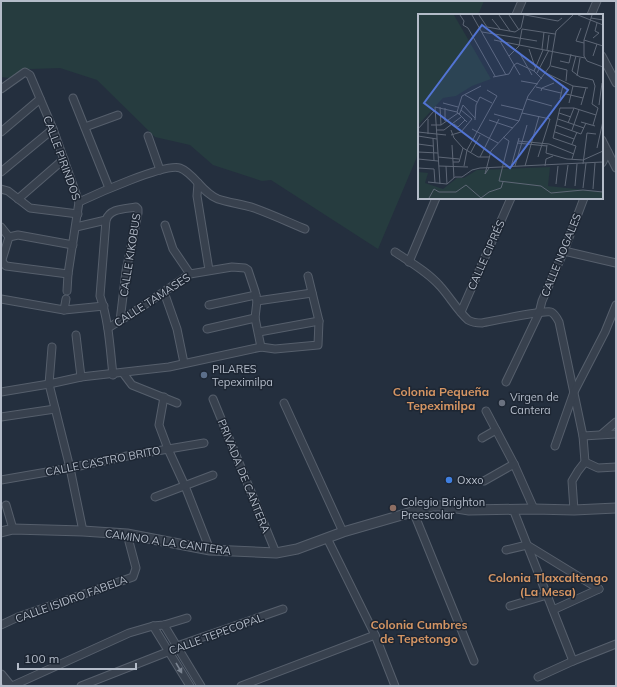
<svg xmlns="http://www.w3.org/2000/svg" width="617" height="687" font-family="Mulish,sans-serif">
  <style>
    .green { fill: #263c3f }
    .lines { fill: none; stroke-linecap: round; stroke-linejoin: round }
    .minor-casing { stroke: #565f6c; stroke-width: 9 }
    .tertiary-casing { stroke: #565f6c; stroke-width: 11 }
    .minor { stroke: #38414e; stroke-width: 7 }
    .tertiary { stroke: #38414e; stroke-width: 9 }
    .oneway { fill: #7c8592 }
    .service-dot { fill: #5c6f8a; stroke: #1d2633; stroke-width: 1.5 }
    .worship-dot { fill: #6b7280; stroke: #1d2633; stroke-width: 1.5 }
    .shop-dot { fill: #3f7fe0; stroke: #1d2633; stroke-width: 1.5 }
    .education-dot { fill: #8d6e63; stroke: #1d2633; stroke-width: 1.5 }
    .labels { text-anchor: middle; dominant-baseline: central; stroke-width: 3; stroke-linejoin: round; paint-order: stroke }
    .street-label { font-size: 11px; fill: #b4bcc9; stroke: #1d2633 }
    .poi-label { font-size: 11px; fill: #b4bcc9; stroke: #1d2633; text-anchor: start }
    .neighbourhood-label { font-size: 12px; font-weight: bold; fill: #d59563; stroke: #1d2633 }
    .inset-road { fill: none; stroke: #5e6776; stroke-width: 1 }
    .view { fill: #5274d3; fill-opacity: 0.15; stroke: #5274d3; stroke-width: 2 }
    .inset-edge { fill: none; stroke: #b4bcc9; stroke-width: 2 }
  </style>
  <rect width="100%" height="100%" fill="#242f3e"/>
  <polygon class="green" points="1,1 484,1 478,15 419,15 419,152 378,249 271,180 262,181 213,165 190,145 155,137 97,80 60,68 30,69 9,78 1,77"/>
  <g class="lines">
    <defs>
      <g id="minor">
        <polyline points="516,15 522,1"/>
        <polyline points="591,15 597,1"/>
        <polyline points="602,56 616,83"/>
        <polyline points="1,89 25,72 30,75 53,129 79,202 68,274 67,291"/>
        <polyline points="73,98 109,188"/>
        <polyline points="85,127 118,115"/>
        <polyline points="1,132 40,99"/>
        <polyline points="148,136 160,170"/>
        <polyline points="602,140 616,168"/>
        <polyline points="602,163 608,152"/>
        <polyline points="1,172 53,129"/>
        <polyline points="198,183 197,196 209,270"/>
        <polyline points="1,189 8,191 30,208 78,214"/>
        <polyline points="18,199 64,159"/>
        <path d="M79,202C96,194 165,163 180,168C194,173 202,193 218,199C230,203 242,204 254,208C271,214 288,222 305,229"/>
        <polyline points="165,225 173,249 190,274"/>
        <polyline points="1,227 9,237"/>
        <polyline points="76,227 106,220"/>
        <polyline points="9,237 2,260 3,263 6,266 68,274"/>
        <polyline points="9,237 18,235 73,245"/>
        <polyline points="564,251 616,263"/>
        <path d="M395,252C410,262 428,272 440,286C450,297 457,310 468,320C473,323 477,323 482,323C493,321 543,310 551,312C555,314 557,318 559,322L583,436L585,462L578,471L572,481L574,510"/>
        <polyline points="409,262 436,198"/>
        <polyline points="164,292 177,329 184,363"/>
        <polyline points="1,299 64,310 104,306"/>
        <polyline points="257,301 312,293"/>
        <polyline points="209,305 256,295"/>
        <polyline points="64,310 66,299"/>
        <polyline points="461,312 511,198"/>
        <polyline points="108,328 131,314 190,274 232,267 245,268 248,270 255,291 257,301 255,318 261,347"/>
        <polyline points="207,329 255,318"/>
        <polyline points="259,332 319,321"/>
        <polyline points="76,335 81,377"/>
        <polyline points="52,347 49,384 70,468 83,531"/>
        <polyline points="123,373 132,385 177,403"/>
        <path d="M113,375C110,349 109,321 100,296L106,220C110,208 125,209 136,207L138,209V213L126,271L120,321"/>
        <polyline points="506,382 539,313 542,301 564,251 584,198"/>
        <polyline points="1,392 49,384 81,377 169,367 261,347 275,349 318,345 319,321 308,276"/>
        <polyline points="164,397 159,425 168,449 185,486 210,550"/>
        <polyline points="213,399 276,553"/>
        <polyline points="284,403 343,532"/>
        <polyline points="486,411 514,464 534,509"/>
        <polyline points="1,417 55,409"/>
        <polyline points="602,434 616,422"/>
        <polyline points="583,436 616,434"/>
        <polyline points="482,438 496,430"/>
        <polyline points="555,446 574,392 605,332 616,305"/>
        <polyline points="585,462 598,468 616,467"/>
        <polyline points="1,480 70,468 127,456 204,443"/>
        <polyline points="484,481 514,464"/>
        <polyline points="155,497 213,475"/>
        <polyline points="6,505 13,529"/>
        <polyline points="513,509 573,661"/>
        <polyline points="413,511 474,661"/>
        <polyline points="327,538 375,635 395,686"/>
        <polyline points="506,550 527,545 599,589"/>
        <polyline points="510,606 547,595"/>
        <polyline points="553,610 599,589"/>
        <polyline points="1,625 18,617 133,577 136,568 127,534"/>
        <polyline points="164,625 201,686"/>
        <polyline points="153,626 190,686"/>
        <polyline points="538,677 573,661 616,644"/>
        <polyline points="12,686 129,633 153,626 164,625 187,618"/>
        <polyline points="81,686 170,651 177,646 283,609"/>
        <polyline points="241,686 375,635"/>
      </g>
      <g id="tertiary">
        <polyline points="1,532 13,529 83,531 127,534 210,550 276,553 297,549 343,532 433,506 445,506 469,510 534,509 574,510 616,508"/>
        <polyline points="1,675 10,686"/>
      </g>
    </defs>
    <use href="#minor" class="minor-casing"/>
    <use href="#tertiary" class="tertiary-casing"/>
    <use href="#minor" class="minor"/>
    <use href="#tertiary" class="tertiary"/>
  </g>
  <defs><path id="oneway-solid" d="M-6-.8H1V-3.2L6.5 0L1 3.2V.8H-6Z"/></defs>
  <use class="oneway" href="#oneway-solid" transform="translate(179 668) rotate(60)"/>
  <circle class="service-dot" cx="204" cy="375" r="4"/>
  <circle class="worship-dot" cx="502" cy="403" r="4"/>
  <circle class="shop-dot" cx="449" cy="480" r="4"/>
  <circle class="education-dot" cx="393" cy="508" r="4"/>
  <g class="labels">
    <g class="street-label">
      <text transform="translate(62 158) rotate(70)">CALLE PIRINDOS</text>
      <text transform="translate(130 255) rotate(-81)">CALLE KIKOBUS</text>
      <text transform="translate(486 255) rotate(-66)">CALLE CIPRÉS</text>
      <text transform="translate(561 255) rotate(-68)">CALLE NOGALES</text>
      <text transform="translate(152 300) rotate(-33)">CALLE TAMASES</text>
      <text transform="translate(103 461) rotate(-11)">CALLE CASTRO BRITO</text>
      <text transform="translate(244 476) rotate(68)">PRIVADA DE CANTERA</text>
      <text transform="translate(168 542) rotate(8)">CAMINO A LA CANTERA</text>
      <text transform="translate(71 599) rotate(-20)">CALLE ISIDRO FABELA</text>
      <text transform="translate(216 634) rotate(-20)">CALLE TEPECOPAL</text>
    </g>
    <g class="poi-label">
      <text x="212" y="369">PILARES<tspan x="212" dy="13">Tepeximilpa</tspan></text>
      <text x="510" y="397">Virgen de<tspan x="510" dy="13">Cantera</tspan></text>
      <text x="457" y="480">Oxxo</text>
      <text x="401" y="502">Colegio Brighton<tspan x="401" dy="13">Preescolar</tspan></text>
    </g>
    <g class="neighbourhood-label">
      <text x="441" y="391">Colonia Pequeña<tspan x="441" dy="14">Tepeximilpa</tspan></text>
      <text x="548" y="577">Colonia Tlaxcaltengo<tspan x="548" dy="14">(La Mesa)</tspan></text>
      <text x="419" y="624">Colonia Cumbres<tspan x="419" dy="14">de Tepetongo</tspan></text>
    </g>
  </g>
  <g transform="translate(418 14)">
    <rect width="185" height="185" fill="#242f3e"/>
    <path d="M0,1H36L73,65L54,72L38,82L25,84L0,111ZM132,153L130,172L185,178V184H0V158L10,159L7,169L25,175L39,164H46L59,156Z" fill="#263c3f"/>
    <path class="inset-road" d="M42,1L46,7L45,11L50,14L77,62M54,1L88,61M61,1L69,13L97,18L103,14L106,1M81,1L92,17M91,1L101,16M107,1L140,7L144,4M160,1L185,11M174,1L166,26V42L169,47L185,53M173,4L185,6M74,5L82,15M163,14L158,27L166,29M64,18L119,27M175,24L181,19L177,17L179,9M76,26L167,44M166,26L185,32M82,27L102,61M111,35L117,53M124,35L126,18M129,36L131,21M102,40L114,61M91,42L101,32L104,15L137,20M158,42L154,57L162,63L175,66L177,72L174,90L180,94L175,111M175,42L179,30M142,47L151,49L153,40M96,51L99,49L116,57L124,65M133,52L149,56L148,67M116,57L125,36M119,59L131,36M128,59L155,72L151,89M159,62L162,44M75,63L91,60L96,51M103,67L120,70M155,72L170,74M118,73L143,79M123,77L124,74L136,69M148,80L165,84M47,81L59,88M109,85L134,92M142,85L145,71M25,89L40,93M83,91L105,96M163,91L168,74M181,91L184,69M22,93L23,111M27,94V107M43,96L54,105M39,98L44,82L63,72M104,99L132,105L120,143M141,99L153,103M76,100L101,107M41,101L45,91L57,104M10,105V120M140,105L166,114M57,106L58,91L62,83L74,89M71,106L95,114M163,108L177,112M150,109L156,94M36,110L40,113L47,106M13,111H23L40,99M138,111L163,120L168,109M0,115L16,97M54,115L80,129M18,116H26L43,103M33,116L36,124L45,134L60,143H71M154,116L161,96M0,118L28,121M137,118L156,125M33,121L43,118L54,105M0,122L19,125M85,123L91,127L81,167L123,172L133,179L165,176L185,178M15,124L16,147M100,127L131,130L156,140M99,129L129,132M0,130L15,132M154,130L159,118M34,131L36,164M129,131L128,139L149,145L165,146L185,137M179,134L185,107M0,138L20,139M53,138L62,121M20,143L41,145M62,143L81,105M0,145L20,147M154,145L158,132L135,124L142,94H156L178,101M35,148H41L45,134M165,150L169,119L178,120M21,152L50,153M28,152L29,170M46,152L49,136L79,82L69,76M97,152L109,111M107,152L121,102M127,152L128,145L135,142M93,153L101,124M0,154L16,155M71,154L67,160L73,137L101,107L110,82L132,52L138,17L155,1M16,155L17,169M10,168L29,170L37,163H44L54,156L62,154L185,148M22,170L17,93L39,98L49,108M138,170L140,152M147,172L150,151M157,172L159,150M165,174L168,149M175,175L177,149M11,184L16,175L21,178H38L48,171L63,184L71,178L83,174L85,168"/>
    <path class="view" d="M64,11L150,76L92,154L6,89Z"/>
    <rect width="185" height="185" class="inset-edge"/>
  </g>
  <rect width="617" height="687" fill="none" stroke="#b4bcc9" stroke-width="4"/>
  <path d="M18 663v6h118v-6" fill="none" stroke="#b4bcc9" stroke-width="2"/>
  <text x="24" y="663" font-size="12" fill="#b4bcc9" stroke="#1d2633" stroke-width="3" paint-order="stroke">100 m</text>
</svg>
